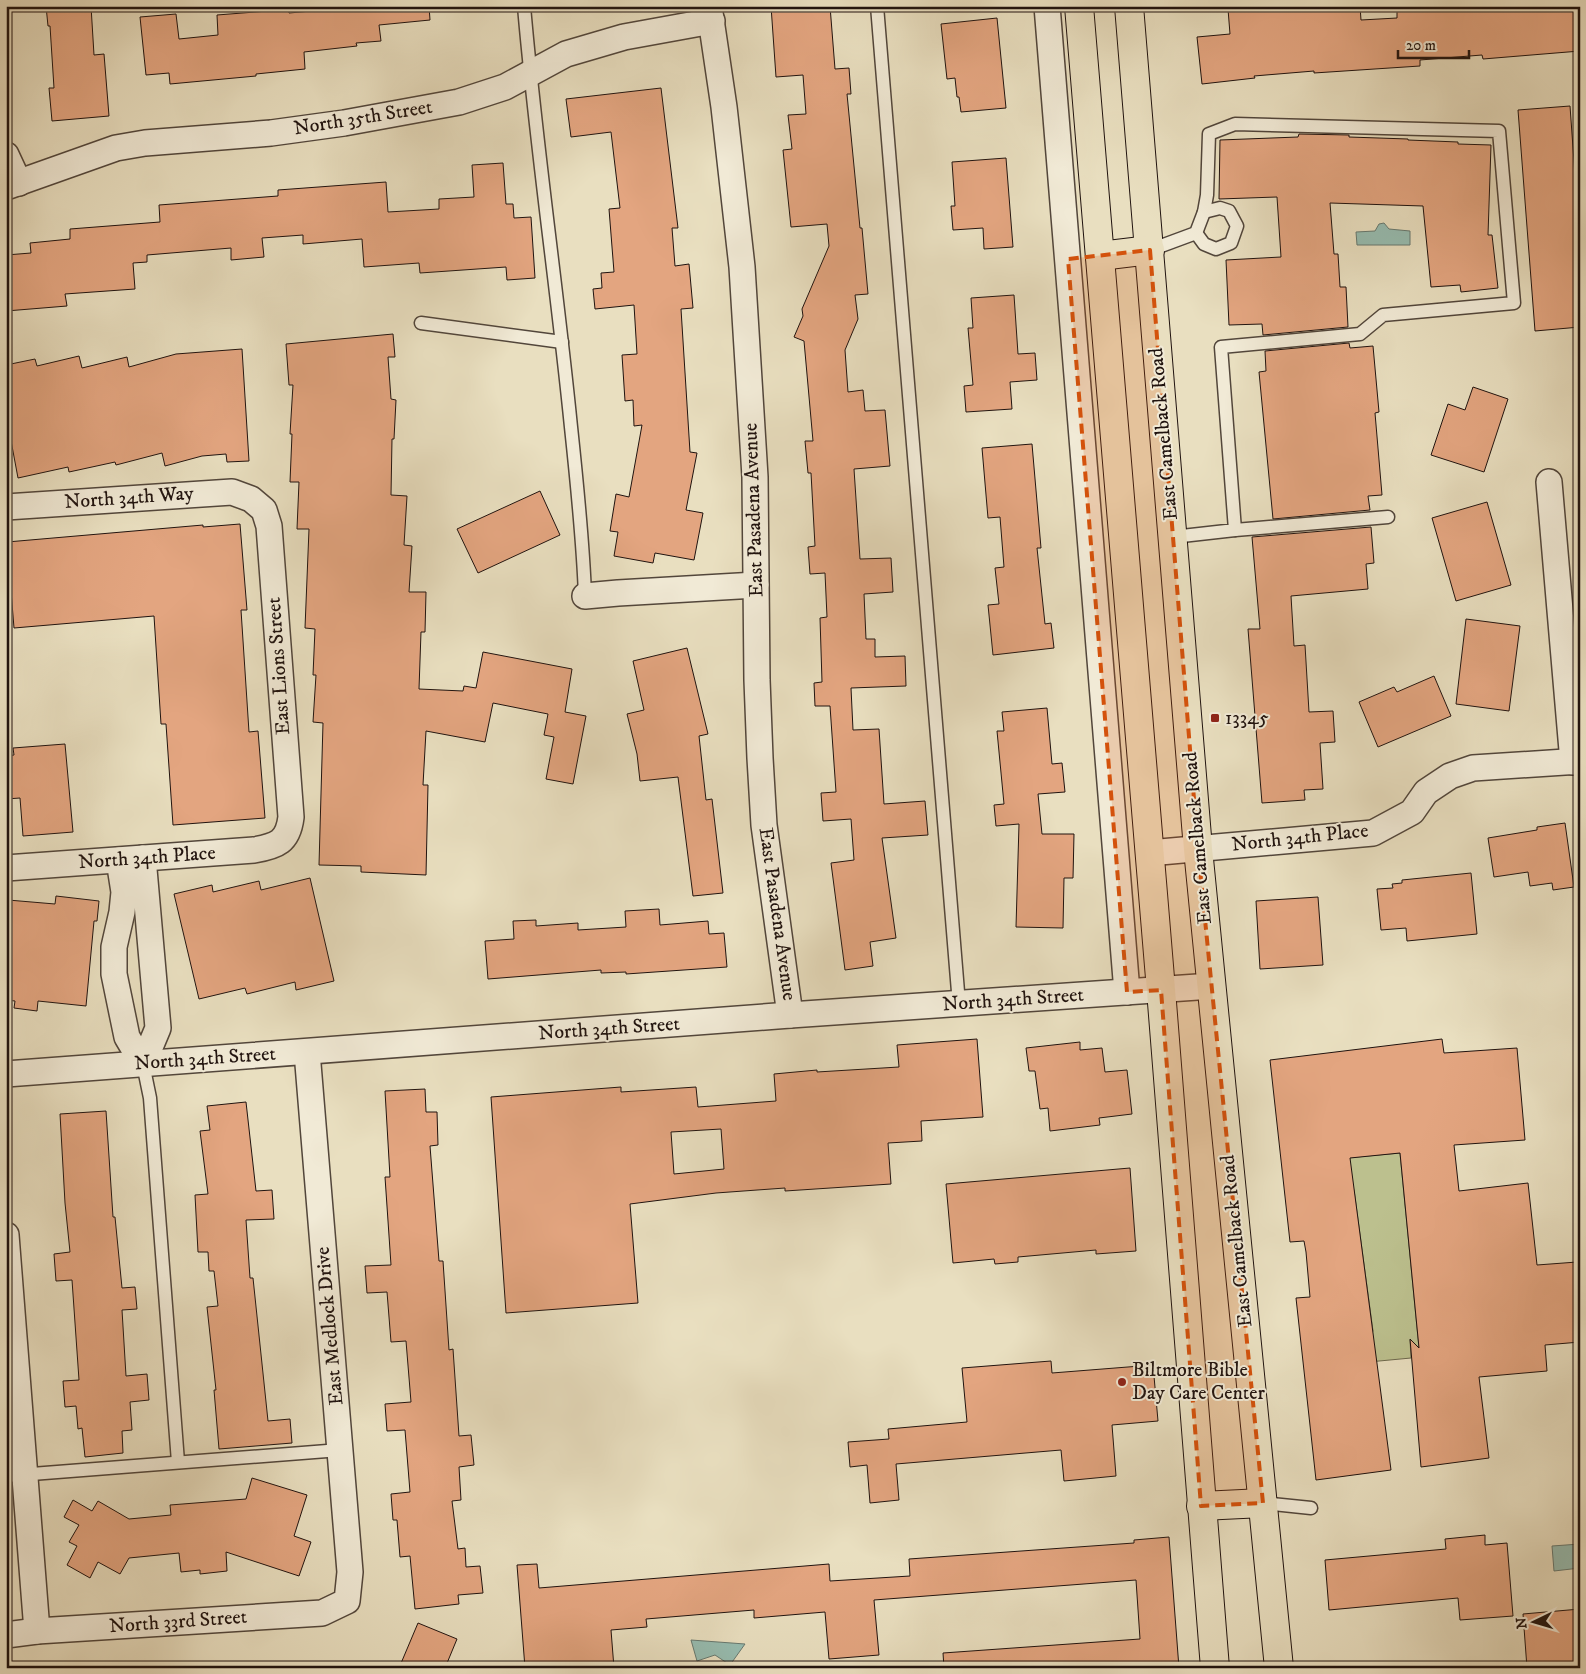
<svg xmlns="http://www.w3.org/2000/svg" width="1586" height="1674" font-family="'IM FELL DW Pica',serif">
  <style>
    .green { fill: #bcc08e; stroke: #6e6a4e }
    .water { fill: #97bdb1; stroke: #677970 }
    .building { fill: #e3a580; stroke: #20130f; fill-rule: evenodd }
    .lines { fill: none; stroke-linecap: round; stroke-linejoin: round }
    .service-casing { stroke: #52463b; stroke-width: 15 }
    .minor-casing { stroke: #52463b; stroke-width: 28 }
    .primary-casing { stroke: #20130f; stroke-width: 30 }
    .service { stroke: #f1ead6; stroke-width: 12 }
    .minor { stroke: #f1ead6; stroke-width: 25 }
    .primary { stroke: #e9dfc0; stroke-width: 28 }
    .marked { fill: #d4520c; fill-opacity: 0.2; stroke: #d4520c; stroke-width: 4; stroke-dasharray: 10 6; stroke-linejoin: round }
    .poi-dot { fill: #8f2418; stroke: #f1ead6; stroke-width: 2 }
    .labels { text-anchor: middle; dominant-baseline: central; stroke-width: 4; stroke-linejoin: round; paint-order: stroke }
    .street-label { font-size: 20px; fill: #20130f; stroke: #f1ead6 }
    .poi-label { font-size: 20px; fill: #20130f; stroke: #f1ead6; text-anchor: start }
  </style>
  <rect width="100%" height="100%" fill="#e9dfc0"/>
  <filter id="stains"><feTurbulence type="fractalNoise" baseFrequency=".004" numOctaves="4"/><feColorMatrix values="0 0 0 0 .2 0 0 0 0 .09 0 0 0 0 .02 0 0 0 .5 -.17"/></filter>
  <radialGradient id="worn" r=".72"><stop offset=".6" stop-color="#630" stop-opacity="0"/><stop offset="1" stop-color="#630" stop-opacity=".3"/></radialGradient>
  <polygon class="green" points="1400,1153 1419,1348 1410,1340 1411,1358 1358,1363 1373,1331 1354,1190 1335,1159"/>
  <g class="water">
    <polygon points="1384,223 1389,229 1410,231 1410,245 1357,245 1356,232 1375,231 1379,224"/>
    <polygon points="1580,1544 1580,1568 1554,1571 1552,1546"/>
    <polygon points="691,1640 745,1644 730,1665 715,1655 697,1661"/>
  </g>
  <g class="building">
    <polygon points="46,6 91,6 94,55 104,54 109,116 52,121 49,88 54,88 50,26 48,26"/>
    <polygon points="268,6 288,6 289,13 345,8 345,6 429,6 430,20 379,25 381,41 356,43 357,46 304,52 305,69 256,74 256,76 170,84 169,73 146,75 140,17 176,14 179,39 218,35 217,15 268,11"/>
    <polygon points="771,6 830,6 835,69 849,68 851,94 847,94 860,228 862,228 868,294 855,295 858,319 845,350 848,392 863,390 865,411 885,410 890,466 854,469 860,559 891,558 893,592 864,594 866,639 875,639 875,657 905,656 906,686 851,688 853,730 879,729 884,804 925,801 928,835 882,838 896,938 870,942 873,966 845,970 831,863 854,860 851,819 823,821 821,793 836,792 830,706 815,706 814,683 822,682 820,618 827,617 825,573 810,574 808,547 815,546 811,473 808,473 805,441 813,441 804,341 794,337 803,316 802,309 829,246 827,224 791,227 783,150 792,149 788,115 806,114 803,75 776,77"/>
    <polygon points="1255,6 1360,6 1361,20 1397,18 1397,6 1529,6 1529,9 1580,6 1580,51 1483,59 1482,55 1420,60 1420,66 1314,73 1314,71 1254,76 1255,78 1202,84 1197,37 1230,34 1228,9"/>
    <polygon points="997,18 1006,108 961,112 959,97 957,97 955,78 947,79 941,24"/>
    <polygon points="661,88 678,228 672,228 675,266 689,264 693,308 681,309 690,452 697,453 686,510 703,513 694,560 655,553 653,563 614,556 618,532 610,531 616,494 629,497 642,425 634,426 633,400 625,401 622,355 637,354 634,305 595,309 593,289 602,288 601,273 614,272 609,209 620,208 611,132 571,137 566,99"/>
    <polygon points="1570,106 1580,245 1580,327 1535,331 1518,110"/>
    <polygon points="1299,134 1349,135 1349,137 1408,139 1408,140 1458,142 1458,144 1491,145 1488,235 1492,235 1498,288 1461,292 1460,285 1431,287 1423,206 1330,203 1334,254 1338,254 1340,287 1346,287 1348,327 1263,335 1262,324 1229,325 1226,260 1281,257 1277,197 1219,199 1220,140 1298,137"/>
    <polygon points="1006,158 1013,247 984,249 983,228 953,230 951,206 955,206 952,162"/>
    <polygon points="503,163 506,204 513,204 514,218 531,217 535,278 507,280 506,267 420,273 419,263 364,267 362,239 303,244 303,235 262,238 264,257 231,260 231,248 147,255 147,262 133,263 135,289 65,294 67,306 6,311 6,255 31,253 30,243 70,239 70,229 160,222 159,205 278,196 278,190 386,182 388,212 439,209 439,199 474,197 472,165"/>
    <polygon points="1014,295 1018,354 1035,353 1037,380 1010,382 1012,409 966,412 964,386 973,385 968,328 973,328 971,298"/>
    <polygon points="393,334 395,357 388,357 391,399 396,400 394,439 392,439 391,495 407,496 404,545 412,546 409,592 426,592 425,632 421,632 419,689 463,691 464,686 476,688 483,652 572,669 565,712 586,716 573,784 546,779 554,737 544,735 548,714 493,703 485,742 426,731 423,785 428,785 426,875 361,872 361,866 319,865 323,723 313,722 316,675 313,675 315,629 305,628 309,529 297,529 299,482 290,482 292,434 290,434 293,385 289,385 286,344"/>
    <polygon points="1349,343 1350,348 1373,346 1379,412 1375,413 1382,495 1368,496 1370,510 1273,519 1259,372 1266,371 1265,351"/>
    <polygon points="242,349 249,461 227,462 226,454 202,456 165,466 162,453 116,465 115,462 69,472 68,467 18,478 9,430 6,431 6,365 35,359 37,366 79,356 82,368 127,357 129,367 176,354"/>
    <polygon points="1473,387 1508,399 1484,472 1431,455 1448,404 1465,410"/>
    <polygon points="1032,444 1041,548 1037,548 1045,624 1051,623 1054,648 993,655 988,605 999,604 995,568 1004,567 1000,517 988,518 982,448"/>
    <polygon points="540,491 560,535 478,573 457,529"/>
    <polygon points="1487,502 1511,585 1456,601 1432,518"/>
    <polygon points="240,524 247,610 241,610 249,732 258,731 265,818 173,825 166,724 161,724 154,616 14,628 7,542 203,525 203,527"/>
    <polygon points="1371,527 1374,563 1366,564 1368,589 1291,596 1294,646 1305,645 1309,712 1333,711 1335,742 1320,743 1323,789 1304,790 1305,800 1262,803 1248,629 1260,629 1252,537"/>
    <polygon points="1466,619 1520,626 1509,711 1456,704"/>
    <polygon points="687,648 708,734 699,736 706,800 712,799 723,893 693,896 678,777 640,781 637,754 627,714 644,710 633,661"/>
    <polygon points="1434,676 1451,716 1378,747 1359,702 1394,687 1397,692"/>
    <polygon points="1047,708 1052,764 1062,763 1065,792 1038,794 1042,834 1074,834 1073,878 1064,878 1063,928 1016,927 1019,824 996,826 994,805 1004,804 997,731 1004,731 1002,712"/>
    <polygon points="65,744 73,832 23,836 20,798 6,799 6,756 14,755 13,748"/>
    <polygon points="1565,823 1574,887 1553,890 1552,883 1530,886 1528,872 1494,877 1488,838 1537,830 1537,827"/>
    <polygon points="1471,873 1477,934 1407,941 1406,928 1381,930 1377,889 1393,888 1392,884 1402,883 1402,880"/>
    <polygon points="310,878 334,981 296,990 295,982 247,994 245,988 199,999 174,894 212,885 213,892 259,881 261,890"/>
    <polygon points="56,896 99,901 97,921 94,921 86,1006 38,1001 37,1011 14,1008 15,1001 6,1000 6,919 8,900 55,904"/>
    <polygon points="1318,897 1323,965 1260,969 1256,901"/>
    <polygon points="659,909 660,925 708,921 709,934 724,933 727,967 626,974 626,972 601,973 601,970 488,979 485,941 514,939 513,921 536,920 536,926 578,923 578,930 626,927 625,911"/>
    <path d="M977,1039L983,1117L921,1121L922,1141L888,1143L891,1184L785,1191V1188L716,1193L630,1204L638,1303L506,1313L491,1097L621,1087V1092L696,1087L698,1107L776,1101L774,1074L817,1070V1072L899,1067L897,1045ZM721,1129L724,1169L674,1174L671,1132Z"/>
    <polygon points="1442,1039 1444,1053 1517,1048 1525,1140 1454,1145 1459,1191 1528,1183 1537,1265 1577,1262 1580,1300 1580,1342 1545,1345 1547,1371 1479,1377 1489,1458 1421,1467 1410,1339 1419,1348 1400,1153 1350,1158 1391,1470 1316,1480 1296,1298 1310,1297 1306,1252 1304,1241 1290,1242 1270,1060"/>
    <polygon points="1080,1042 1080,1050 1102,1048 1105,1072 1127,1070 1132,1114 1099,1118 1100,1125 1050,1131 1048,1108 1040,1109 1035,1071 1029,1071 1026,1048"/>
    <polygon points="425,1089 426,1112 437,1112 438,1145 430,1146 439,1261 443,1261 449,1350 453,1349 459,1436 471,1435 474,1465 459,1467 461,1500 452,1501 458,1549 465,1548 466,1567 480,1566 483,1593 458,1595 459,1604 415,1609 410,1556 400,1557 397,1520 393,1520 391,1494 410,1492 405,1430 387,1431 385,1404 411,1402 406,1341 391,1342 387,1292 367,1293 365,1266 391,1265 385,1177 390,1177 385,1091"/>
    <polygon points="246,1102 256,1191 272,1190 274,1219 246,1220 250,1278 253,1278 268,1421 290,1419 292,1443 219,1449 214,1390 216,1390 207,1307 218,1306 214,1271 209,1271 208,1252 198,1252 195,1195 208,1194 200,1131 210,1130 207,1106"/>
    <polygon points="106,1111 113,1217 115,1217 122,1288 135,1287 137,1309 122,1310 126,1376 147,1374 149,1400 130,1402 132,1430 122,1431 123,1453 85,1457 82,1428 78,1429 76,1406 65,1407 63,1381 79,1380 72,1280 56,1281 54,1254 70,1252 65,1203 60,1114"/>
    <polygon points="1130,1168 1136,1251 1096,1254 1096,1250 1018,1257 1018,1262 995,1264 994,1259 953,1263 946,1184"/>
    <polygon points="1051,1361 1052,1373 1153,1365 1158,1421 1112,1425 1116,1476 1064,1481 1061,1450 896,1464 899,1500 870,1503 867,1465 850,1467 848,1442 889,1439 888,1429 967,1422 962,1368"/>
    <polygon points="252,1478 307,1495 294,1536 311,1542 299,1576 226,1552 227,1571 200,1574 200,1570 181,1572 179,1553 129,1558 120,1574 98,1562 90,1578 67,1565 77,1546 69,1542 79,1525 64,1517 73,1500 92,1511 98,1501 129,1519 171,1515 170,1505 246,1499"/>
    <polygon points="1485,1535 1485,1545 1507,1543 1513,1616 1460,1620 1458,1598 1329,1610 1325,1560 1446,1549 1445,1539"/>
    <polygon points="1169,1537 1179,1668 944,1668 943,1653 1140,1639 1136,1580 874,1600 879,1655 829,1659 825,1612 754,1618 754,1610 646,1619 647,1627 611,1630 614,1668 525,1668 517,1565 537,1564 539,1588 829,1564 830,1581 910,1576 909,1559 1134,1543 1134,1540"/>
    <polygon points="1580,1609 1580,1668 1527,1668 1523,1614"/>
    <polygon points="418,1623 457,1639 445,1668 399,1668"/>
  </g>
  <g class="lines">
    <defs>
      <g id="service">
        <path d="M524,6C536,147 557,286 571,427C577,483 583,539 585,596"/>
        <polyline points="877,6 959,1004"/>
        <polyline points="1196,233 1204,244 1216,249 1231,243 1237,226 1229,211 1220,208 1204,212"/>
        <polyline points="1150,250 1196,233 1204,212 1207,195 1209,134 1235,124 1499,131 1514,303 1383,315 1360,334 1221,347 1235,530 1173,537"/>
        <polyline points="421,323 562,342"/>
        <polyline points="1235,530 1388,517"/>
        <polyline points="143,1064 150,1098 178,1462"/>
        <polyline points="6,1476 340,1450"/>
        <polyline points="1263,1503 1311,1508"/>
      </g>
      <g id="minor">
        <polyline points="709,6 724,107 742,267 755,477 757,680 760,758 764,825 790,1015"/>
        <polyline points="1047,6 1127,992"/>
        <polyline points="6,155 19,183"/>
        <polyline points="6,187 116,148 145,143 271,133 344,123 459,102 505,87 566,54 624,37 712,21"/>
        <polyline points="1549,482 1573,762"/>
        <path d="M6,507L232,492L251,499L264,510L269,526L291,817C288,842 277,846 254,850L6,868"/>
        <polyline points="585,596 618,593 756,585"/>
        <polyline points="1149,853 1373,833 1412,812 1426,792 1450,776 1473,768 1580,761"/>
        <polyline points="143,858 158,1028 143,1064"/>
        <polyline points="119,860 124,892 122,912 114,947 114,974 127,1037 143,1064"/>
        <polyline points="6,1074 790,1015 1212,986"/>
        <polyline points="6,1235 37,1631"/>
        <polyline points="6,1635 37,1631 322,1613 347,1601 350,1572 307,1052"/>
      </g>
      <g id="primary">
        <polyline points="1079,6 1161,990 1215,1668"/>
        <polyline points="1129,6 1198,849 1279,1668"/>
        <polyline points="1100,256 1150,250"/>
        <polyline points="1201,1506 1263,1503"/>
      </g>
    </defs>
    <use href="#service" class="service-casing"/>
    <use href="#minor" class="minor-casing"/>
    <use href="#primary" class="primary-casing"/>
    <use href="#service" class="service"/>
    <use href="#minor" class="minor"/>
    <use href="#primary" class="primary"/>
  </g>
  <path class="marked" d="M1150,250L1198,849L1263,1503L1201,1506L1161,990L1127,992L1068,259Z"/>
  <g class="poi-dot">
    <rect x="1210" y="713" width="10" height="10" rx="2.5"/>
    <circle cx="1122" cy="1382" r="5"/>
  </g>
  <g class="labels">
    <g class="street-label">
      <text transform="translate(363 118) rotate(-9)">North 35th Street</text>
      <text transform="translate(1164 434) rotate(-95)">East Camelback Road</text>
      <text transform="translate(129 498) rotate(-4)">North 34th Way</text>
      <text transform="translate(754 510) rotate(-92)">East Pasadena Avenue</text>
      <text transform="translate(279 666) rotate(-94)">East Lions Street</text>
      <text transform="translate(1198 838) rotate(-95)">East Camelback Road</text>
      <text transform="translate(1300 838) rotate(-6)">North 34th Place</text>
      <text transform="translate(147 858) rotate(-4)">North 34th Place</text>
      <text transform="translate(777 914) rotate(82)">East Pasadena Avenue</text>
      <text transform="translate(1013 1000) rotate(-4)">North 34th Street</text>
      <text transform="translate(609 1029) rotate(-4)">North 34th Street</text>
      <text transform="translate(205 1059) rotate(-4)">North 34th Street</text>
      <text transform="translate(1237 1241) rotate(-96)">East Camelback Road</text>
      <text transform="translate(330 1326) rotate(-95)">East Medlock Drive</text>
      <text transform="translate(178 1622) rotate(-4)">North 33rd Street</text>
    </g>
    <g class="poi-label">
      <text x="1225" y="718">13345</text>
      <text x="1132" y="1370">Biltmore Bible<tspan x="1132" dy="23">Day Care Center</tspan></text>
    </g>
  </g>
  <rect width="1586" height="1674" fill="none" stroke="#e9dfc0" stroke-width="25"/>
  <rect x="8" y="8" width="1571" height="1659" fill="none" stroke="#20130f" stroke-width="2.5"/>
  <rect x="12" y="12" width="1561" height="1649" fill="none" stroke="#20130f"/>
  <g transform="translate(1534 1622) rotate(265)" stroke="#f1ead6" stroke-width="4" paint-order="stroke">
  <path d="M0-4L9 19L0 12L-9 19Z" fill="#20130f"/>
  <text y="-8" font-size="14" font-weight="bold" text-anchor="middle" fill="#20130f">N</text>
  </g>
  <path d="M1398 50v8h71v-8" fill="none" stroke="#20130f" stroke-width="2.5"/>
  <text x="1406" y="50" font-size="15" fill="#20130f" stroke="#f1ead6" stroke-width="4" paint-order="stroke">20 m</text>
  <rect width="100%" height="100%" filter="url(#stains)"/>
  <rect width="100%" height="100%" fill="url(#worn)"/>
</svg>
